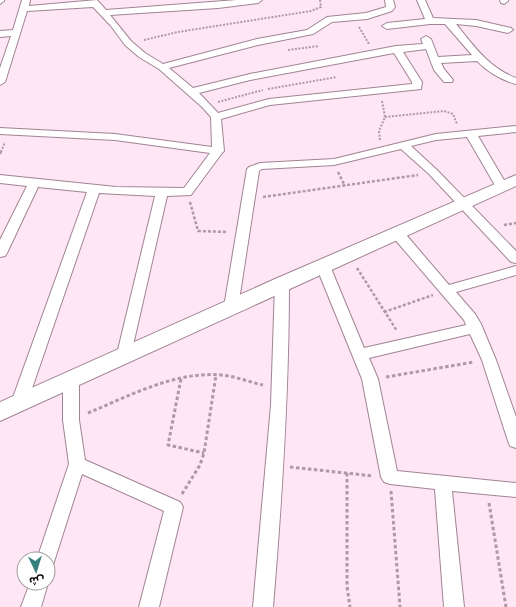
<svg xmlns="http://www.w3.org/2000/svg" width="516" height="607" font-family="Helvetica,'Noto Sans Arabic',sans-serif">
  <style>
    .lines { fill: none; stroke-linecap: round; stroke-linejoin: round }
    .street-casing { stroke: #a08494; stroke-width: 2 }
    .secondary-casing { stroke: #a08494; stroke-width: 2 }
    .path-far2 { stroke: #ae9aa6; stroke-width: 2; stroke-dasharray: 2 1.5; stroke-linecap: butt }
    .path-far1 { stroke: #ae9aa6; stroke-width: 2.5; stroke-dasharray: 3 2; stroke-linecap: butt }
    .path { stroke: #ae9aa6; stroke-width: 3; stroke-dasharray: 3.5 2.5; stroke-linecap: butt }
    .street { fill: #fff; fill-rule: evenodd }
    .secondary { fill: #fff; fill-rule: evenodd }
  </style>
  <rect width="100%" height="100%" fill="#ffe6f4"/>
  <g class="lines">
    <defs>
      <g id="street">
        <polygon points="0,0 4,0 4,1 0,4"/>
        <path d="M22,0H30L29,6L97,0L106,10L237,0H262L258,3L218,8L110,15L131,41L145,53L163,64L257,39L307,30L327,17L366,13L386,7L385,0H393L395,7L392,11L367,19L332,22L313,34L258,45L169,68L193,88L250,74L396,46L423,44L421,39L426,36L431,39L438,57L472,55L445,24H430L387,29L382,26L387,23L425,19L417,0H425L433,18L476,20L511,28L513,30L508,33L476,26L456,24C473,45 489,68 516,78V84C501,80 488,72 477,61L441,63L444,69L453,80L452,82H444L434,70L426,49L403,52L422,82L421,89L270,105L221,119L224,151L222,153L191,195L167,196L131,354L129,358L124,359L119,358L117,354L155,196L99,193L27,403L25,407L19,409L13,407L11,403L87,192L38,187L7,253L5,256L0,257V240L27,186L0,183V175L116,187L184,188L210,153L115,140L0,134V128L115,134L212,147L211,117L202,107L159,69L139,57L125,45L111,26L93,7L27,11L5,82L0,85V68L11,36L0,37V31L13,30ZM394,53L412,82V84L269,99L218,113L199,93L250,80Z"/>
        <polygon points="500,0 508,0 508,1 504,4 501,3"/>
        <polygon points="516,126 516,132 478,136 508,187 506,190 498,190 496,187 467,137 436,140 411,146 437,170 516,251 516,263 511,262 429,174 401,149 334,165 262,169 259,171 238,307 236,310 231,312 226,310 224,307 247,169 249,167 260,163 334,159 436,134"/>
        <polygon points="397,229 402,230 449,285 516,266 516,275 456,292 475,314 481,324 496,360 516,417 516,448 510,446 508,441 482,360 470,334 369,358 378,379 397,471 516,483 516,497 452,491 464,607 444,607 435,489 390,484 384,482 381,477 362,379 316,266 318,263 323,262 328,263 330,266 364,348 466,325 464,320 392,236 391,233 392,230"/>
        <path d="M282,279L287,281L289,284C289,392 282,499 273,607H253L271,405L275,284L277,281Z"/>
        <polygon points="71,373 76,375 79,379 79,420 85,460 180,502 183,507 159,607 139,607 164,511 82,474 53,565 48,567 48,559 37,559 69,464 63,420 63,379 66,375"/>
        <polygon points="48,582 48,583 41,607 21,607 30,583"/>
      </g>
      <polygon id="secondary" points="516,175 516,186 0,421 0,402 275,279"/>
    </defs>
    <use href="#street" class="street-casing"/>
    <use href="#secondary" class="secondary-casing"/>
    <g class="path-far2">
      <polyline points="359,27 369,44"/>
      <polyline points="144,40 178,32 311,11 321,7 320,0"/>
      <polyline points="288,50 319,46"/>
      <polyline points="268,89 337,77"/>
      <polyline points="218,102 263,90"/>
      <polyline points="385,117 444,111 453,114 457,124"/>
      <polyline points="380,140 379,131 385,117 382,101"/>
      <polyline points="1,152 5,142"/>
    </g>
    <g class="path-far1">
      <polyline points="0,154 1,151"/>
      <polyline points="338,172 345,186"/>
      <polyline points="263,197 418,175"/>
      <polyline points="190,202 198,231 227,232"/>
      <polyline points="504,225 516,223"/>
      <polyline points="357,268 397,331"/>
      <polyline points="384,312 433,295"/>
    </g>
    <g class="path">
      <polyline points="386,377 474,362"/>
      <polyline points="181,379 168,445 204,453"/>
      <path d="M88,413C129,396 175,371 221,375C235,376 249,382 263,385"/>
      <polyline points="290,467 373,476"/>
      <polyline points="347,473 347,586 350,607"/>
      <polyline points="391,491 400,607"/>
      <polyline points="182,494 200,465 204,453 216,375"/>
      <polyline points="489,503 506,607"/>
    </g>
    <use href="#street" class="street"/>
    <use href="#secondary" class="secondary"/>
  </g>
  <g transform="translate(36 571) rotate(176)"><circle r="19" fill="#ffffff" stroke="#a09c9f"/>
  <path d="M0-3L7 15L0 10L-7 15Z" fill="#377f7b"/>
  <text y="-6" font-size="11" font-weight="bold" text-anchor="middle" fill="#12080e">ش</text>
  </g>
</svg>
